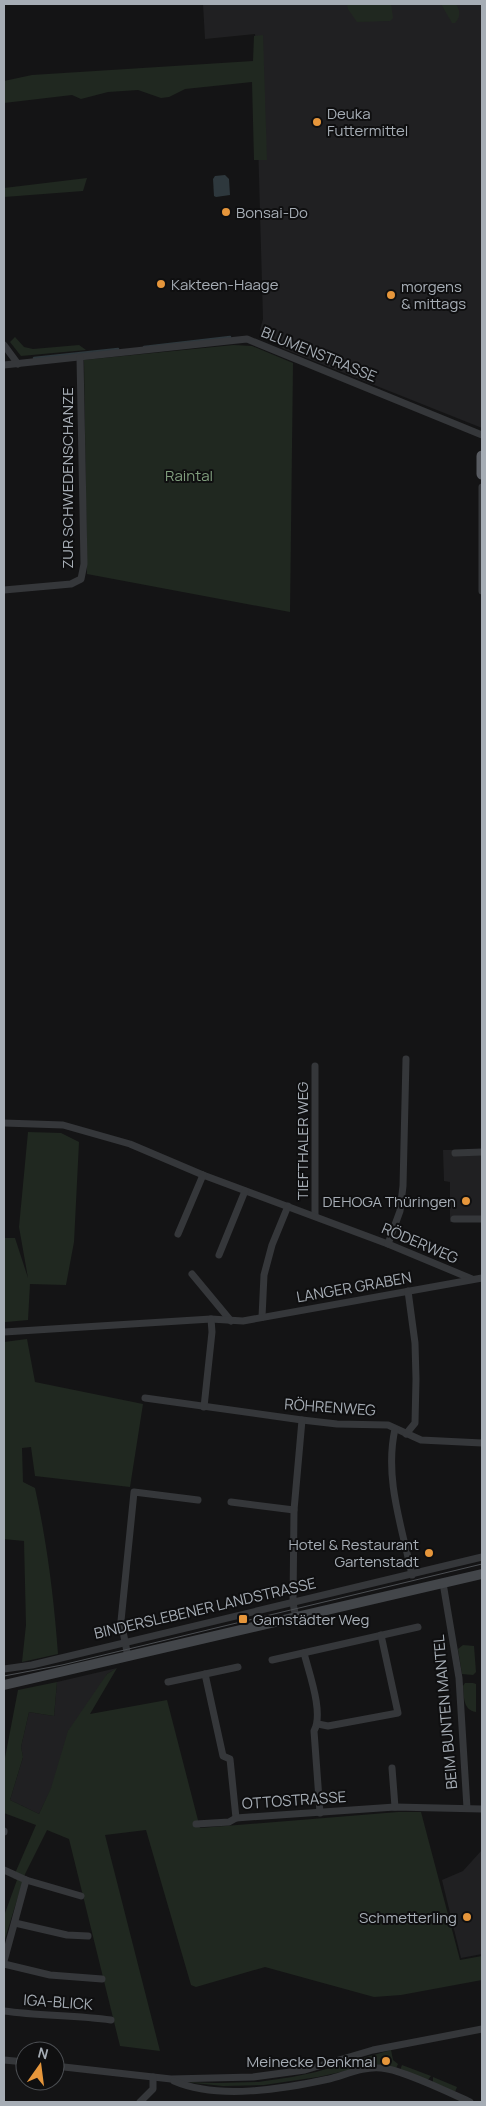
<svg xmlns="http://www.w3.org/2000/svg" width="486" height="2106" font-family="Manrope,sans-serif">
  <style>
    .built { fill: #202022 }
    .green { fill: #202820 }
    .water { fill: #2e383d }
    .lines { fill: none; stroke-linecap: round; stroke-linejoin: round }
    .stream { stroke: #2e383d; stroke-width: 2.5 }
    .minor { stroke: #35373a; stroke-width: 7 }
    .secondary { stroke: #43464a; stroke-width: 10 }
    .trunk { stroke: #595c62; stroke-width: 11 }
    .tram { stroke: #4c4f53; stroke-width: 1 }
    .poi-dot { fill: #e6963b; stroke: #0f0f10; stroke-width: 2 }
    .labels { text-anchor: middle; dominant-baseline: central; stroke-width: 4; stroke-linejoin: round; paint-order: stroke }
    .poi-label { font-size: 15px; fill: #a6adb5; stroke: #0f0f10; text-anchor: start }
    .street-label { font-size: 15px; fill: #a6adb5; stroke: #0f0f10 }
    .park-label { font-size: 15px; fill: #819f7e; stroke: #0f0f10 }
  </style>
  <rect width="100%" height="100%" fill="#141415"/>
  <g class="built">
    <polygon points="203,4 482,4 482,428 284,349 260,330 263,319 255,34 205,39"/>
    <polygon points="443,1150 482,1150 482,1221 450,1222 450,1182 444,1181"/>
    <polygon points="117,1668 107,1674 39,1814 10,1800 23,1757 21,1747 29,1712 54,1716 57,1682"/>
    <polygon points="482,1850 482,1954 461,1958 442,1880 463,1871"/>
  </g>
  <g class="green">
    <polygon points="347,4 391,4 393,18 390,21 357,22 348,9"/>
    <path d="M441,4H456C460,10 461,17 455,23H452Z"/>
    <polygon points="263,35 267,160 254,160 252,82 185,89 169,97 161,98 138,90 108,92 81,99 72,95 4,103 4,81 32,75 253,61 254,36"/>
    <polygon points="87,178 83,191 4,197 4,188"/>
    <polygon points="15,337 24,347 33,349 79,345 86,350 21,356 10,342"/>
    <polygon points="234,345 252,346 293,363 290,612 87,574 84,360"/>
    <polygon points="28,1132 61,1133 79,1142 74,1242 66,1285 30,1284 28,1320 6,1322 4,1322 4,1245 5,1238 15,1238 28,1278 19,1227"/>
    <path d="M27,1339L35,1382L143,1404L130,1487L35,1476L31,1447L22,1448L23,1482L35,1488C47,1543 54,1598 58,1654L22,1662L26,1625L24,1541L4,1539V1342Z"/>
    <polygon points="463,1645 474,1646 476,1672 473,1675 462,1674 458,1649"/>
    <polygon points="117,1668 90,1714 167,1700 200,1828 398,1812 421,1812 460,1960 482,1956 482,1980 401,1995 374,1997 265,1967 196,1987 191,1985 146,1830 105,1835 160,2051 120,2046 69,1839 47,1830 25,1874 4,1942 4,1916 17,1880 13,1878 36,1825 4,1813 4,1763 18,1690 57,1682 54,1716 29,1712 21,1747 23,1757 10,1800 39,1814 51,1788 68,1731 107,1674"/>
    <path d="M465,1683H473L476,1684V1712C463,1710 464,1697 463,1686Z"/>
    <polygon points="391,2050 393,2060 398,2064 396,2068 377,2064 318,2077 264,2085 223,2086 184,2082 217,2083 258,2082 292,2077 316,2072"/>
    <polygon points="402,2065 431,2076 427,2081 400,2070"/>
    <polygon points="433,2077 457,2087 455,2092 433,2082"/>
  </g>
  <polygon class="water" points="225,175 229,179 230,195 216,197 214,196 213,179 215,176"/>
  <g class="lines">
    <g class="stream">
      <polyline points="144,347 230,337"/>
      <polyline points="34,358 118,349"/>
    </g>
    <g class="minor">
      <polyline points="4,345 18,364"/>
      <polyline points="4,365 247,339 482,435"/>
      <polyline points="482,487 482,591"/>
      <polyline points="4,590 71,584 81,579 84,564 80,358"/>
      <polyline points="315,1066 315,1216"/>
      <polyline points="4,1123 63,1125 130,1144 203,1175 388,1244 472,1279"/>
      <polyline points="455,1153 482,1152"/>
      <polyline points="454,1219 482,1219"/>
      <polyline points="178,1234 203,1175"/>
      <polyline points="388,1244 400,1211 403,1186 406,1059"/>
      <polyline points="219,1255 245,1191"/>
      <polyline points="192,1274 231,1321"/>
      <polyline points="262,1317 264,1275 272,1245 288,1206"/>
      <polyline points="4,1332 211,1319 243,1321 482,1278"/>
      <polyline points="145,1398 302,1420 337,1424 388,1425 421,1440 482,1443"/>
      <polyline points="204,1407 212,1332 211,1319"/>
      <path d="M395,1429C384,1478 402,1527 412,1575"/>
      <polyline points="406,1434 415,1423 416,1379 415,1343 408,1291"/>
      <polyline points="231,1502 294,1510"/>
      <polyline points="443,1583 459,1678 467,1808"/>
      <polyline points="296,1618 293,1603 294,1510 302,1420"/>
      <path d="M304,1653C309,1673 324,1713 314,1731L320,1813"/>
      <polyline points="128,1657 121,1621 134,1492 198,1500"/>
      <polyline points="272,1660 418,1627"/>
      <polyline points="4,1669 32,1665 482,1557"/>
      <polyline points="205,1674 223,1756 230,1759 236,1818"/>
      <polyline points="168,1682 238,1667"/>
      <polyline points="318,1724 328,1726 398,1713 381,1635"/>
      <polyline points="392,1768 395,1807"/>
      <polyline points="196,1824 229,1822 236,1818 395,1807 482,1809"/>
      <polyline points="4,1832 4,1831"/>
      <polyline points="4,1870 26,1880 81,1896"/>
      <polyline points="15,1923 67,1935 88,1936"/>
      <polyline points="4,1961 26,1880"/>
      <polyline points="4,1964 50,1975 102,1979"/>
      <path d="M4,2011C39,2016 75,2015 111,2020"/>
      <polyline points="4,2060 25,2062"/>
      <polyline points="55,2066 171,2079 253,2077 305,2070 373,2050 482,2029"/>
      <path d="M174,2081C218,2100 283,2089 329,2079C345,2075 364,2066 381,2068C401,2069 450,2093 470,2102"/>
      <polyline points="140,2102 153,2089 153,2077"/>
    </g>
    <polyline class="secondary" points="4,1685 482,1574"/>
    <polyline class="trunk" points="482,456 482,474"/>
    <polyline class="tram" points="4,1676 62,1665 482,1564"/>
  </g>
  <g class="poi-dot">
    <circle cx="317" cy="122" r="5"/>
    <circle cx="226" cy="212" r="5"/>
    <circle cx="161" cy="284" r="5"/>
    <circle cx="391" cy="295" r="5"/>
    <circle cx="466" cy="1201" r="5"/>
    <circle cx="429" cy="1553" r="5"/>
    <rect x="238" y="1614" width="10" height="10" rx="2.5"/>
    <circle cx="467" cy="1917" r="5"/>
    <circle cx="386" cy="2061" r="5"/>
  </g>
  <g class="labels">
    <g class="poi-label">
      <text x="327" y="113">Deuka<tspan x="327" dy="17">Futtermittel</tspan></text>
      <text x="236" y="212">Bonsai-Do</text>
      <text x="171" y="284">Kakteen-Haage</text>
      <text x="401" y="286">morgens<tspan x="401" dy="17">&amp; mittags</tspan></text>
      <text x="456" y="1201" text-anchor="end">DEHOGA Thüringen</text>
      <text x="419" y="1544" text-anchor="end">Hotel &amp; Restaurant<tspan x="419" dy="17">Gartenstadt</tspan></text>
      <text x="253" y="1619">Gamstädter Weg</text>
      <text x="457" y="1917" text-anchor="end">Schmetterling</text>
      <text x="376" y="2061" text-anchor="end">Meinecke Denkmal</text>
    </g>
    <g class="street-label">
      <text transform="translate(319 354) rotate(22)">BLUMENSTRASSE</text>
      <text transform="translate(67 478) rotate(-90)">ZUR SCHWEDENSCHANZE</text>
      <text transform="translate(302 1141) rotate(-90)">TIEFTHALER WEG</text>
      <text transform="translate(420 1243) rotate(23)">RÖDERWEG</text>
      <text transform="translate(354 1287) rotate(-10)">LANGER GRABEN</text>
      <text transform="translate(330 1407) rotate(4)">RÖHRENWEG</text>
      <text transform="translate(205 1608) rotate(-13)">BINDERSLEBENER LANDSTRASSE</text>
      <text transform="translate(445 1712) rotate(-95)">BEIM BUNTEN MANTEL</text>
      <text transform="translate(294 1800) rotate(-4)">OTTOSTRASSE</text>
      <text transform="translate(58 2002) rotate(4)">IGA-BLICK</text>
    </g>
    <g class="park-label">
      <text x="189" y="475">Raintal</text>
    </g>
  </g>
  <rect width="486" height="2106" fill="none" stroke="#a6adb5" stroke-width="10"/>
  <g transform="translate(40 2066) rotate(14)"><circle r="24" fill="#0f0f10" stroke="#4b4e52"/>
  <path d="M0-4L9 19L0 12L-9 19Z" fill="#e6963b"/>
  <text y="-8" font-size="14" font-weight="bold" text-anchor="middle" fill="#a6adb5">N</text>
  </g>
</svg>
